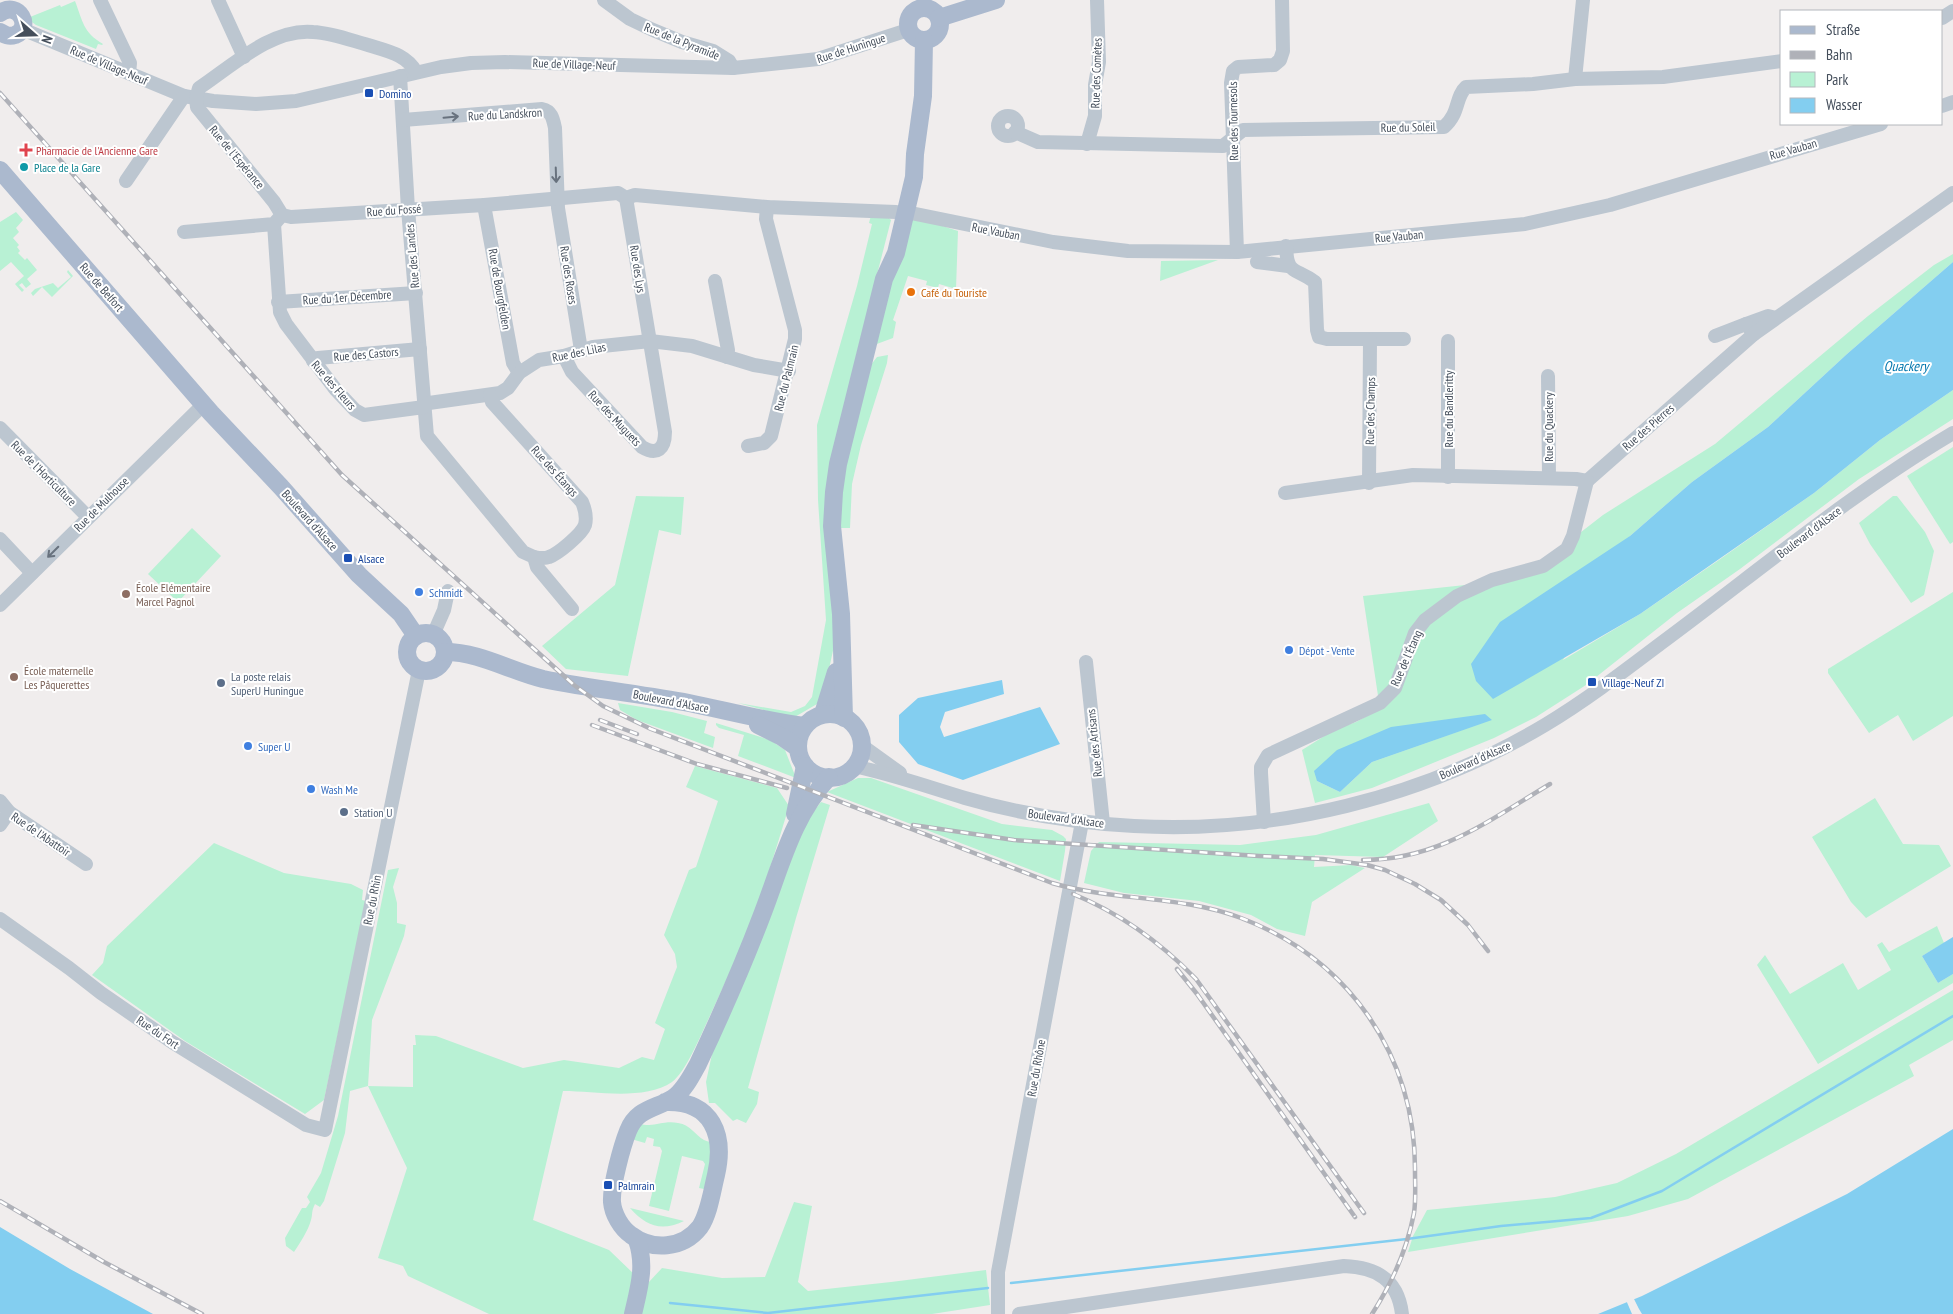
<svg xmlns="http://www.w3.org/2000/svg" width="1953" height="1314" font-family="'PT Sans Narrow',sans-serif">
  <style>
    .green { fill: #b8f1d4; fill-rule: evenodd }
    .water { fill: #83cef0 }
    .pier { fill: #f0eded }
    .lines { fill: none; stroke-linecap: round; stroke-linejoin: round }
    .stream { stroke: #83cef0; stroke-width: 2.5 }
    .minor { stroke: #bcc6d0; stroke-width: 14 }
    .major { stroke: #abb9ce; stroke-width: 18 }
    .rail-casing { stroke: #afb1b8; stroke-width: 4.5 }
    .rail { stroke: #fff; stroke-width: 2.5; stroke-dasharray: 8; stroke-linecap: butt }
    .oneway { stroke: #68727e }
    .transit-dot { fill: #1a4fb4; stroke: #fff; stroke-width: 2 }
    .health-dot { fill: #e0444e; stroke: #fff; stroke-width: 2 }
    .culture-dot { fill: #0f9aa8; stroke: #fff; stroke-width: 2 }
    .food-dot { fill: #e8710a; stroke: #fff; stroke-width: 2 }
    .shop-dot { fill: #3f7fe0; stroke: #fff; stroke-width: 2 }
    .education-dot { fill: #8d6e63; stroke: #fff; stroke-width: 2 }
    .service-dot { fill: #5c6f8a; stroke: #fff; stroke-width: 2 }
    .labels { text-anchor: middle; dominant-baseline: central; stroke-width: 4; stroke-linejoin: round; paint-order: stroke }
    .street-label { font-size: 12px; fill: #444e5b; stroke: #fff }
    .transit-label { font-size: 12px; fill: #164399; stroke: #fff; text-anchor: start }
    .health-label { font-size: 12px; fill: #be3a42; stroke: #fff; text-anchor: start }
    .culture-label { font-size: 12px; fill: #0d838f; stroke: #fff; text-anchor: start }
    .food-label { font-size: 12px; fill: #c56008; stroke: #fff; text-anchor: start }
    .education-label { font-size: 12px; fill: #785e54; stroke: #fff; text-anchor: start }
    .shop-label { font-size: 12px; fill: #366cbe; stroke: #fff; text-anchor: start }
    .service-label { font-size: 12px; fill: #4e5e75; stroke: #fff; text-anchor: start }
    .water-label { font-size: 14px; font-style: italic; fill: #0578ae; stroke: #fff }
  </style>
  <rect width="100%" height="100%" fill="#f0eded"/>
  <g class="green">
    <path d="M75,1C83,22 83,32 103,44L102,45L98,44L96,49L36,25L29,20L30,17L60,5L61,7Z"/>
    <polygon points="16,212 23,220 16,228 19,232 13,238 19,245 17,247 20,251 18,253 25,260 27,258 37,270 27,279 31,284 26,288 22,283 19,285 24,290 22,292 15,284 24,276 11,262 0,271 0,222"/>
    <polygon points="871,215 886,215 891,220 856,356 832,581 834,646 824,692 817,704 793,718 738,703 791,712 805,706 812,697 826,620 818,500 817,425 857,286 872,224 869,223"/>
    <polygon points="912,218 921,219 958,231 956,289 939,284 938,288 926,285 927,281 908,276 893,320 896,322 893,338 874,345 905,227"/>
    <path d="M1953,254V262L1847,354L1768,427L1692,482L1630,536L1563,660L1640,614L1716,562L1814,493L1880,440L1953,390V419L1859,479L1740,569L1677,613L1586,685L1536,717L1494,738L1372,788L1315,803L1302,750L1334,730L1356,722L1380,709L1363,596L1465,585L1527,574L1603,515L1715,444L1868,316L1934,265ZM1491,720L1372,762L1340,792L1317,781Z"/>
    <polygon points="1218,260 1160,281 1161,261"/>
    <polygon points="68,270 73,276 52,297 42,287 33,296 31,293 35,289 53,283 58,288 71,277 67,272"/>
    <polygon points="888,355 887,363 861,445 852,484 850,528 841,528 838,514 840,488 870,366 877,357"/>
    <polygon points="1953,447 1953,542 1950,544 1907,476"/>
    <polygon points="636,496 684,497 681,535 659,530 628,676 566,669 542,646 615,585"/>
    <polygon points="1893,496 1897,496 1925,532 1934,551 1924,595 1911,603 1870,544 1859,523"/>
    <polygon points="192,528 221,556 178,602 148,574"/>
    <polygon points="1953,592 1953,716 1913,741 1898,715 1869,733 1828,673 1828,669"/>
    <polygon points="618,703 672,712 707,721 704,733 715,737 713,748 637,720 620,710"/>
    <polygon points="716,723 770,740 785,750 796,778 738,756 744,735 719,728 716,725"/>
    <path d="M695,766L777,788L789,806C778,843 767,879 754,915C740,951 724,985 708,1020C701,1035 685,1073 672,1082C644,1101 595,1091 563,1091L533,1220L609,1250L635,1275L626,1314H489L408,1276L403,1266L378,1258L407,1168L368,1086L350,1091L345,1133L324,1201L320,1207L315,1204C311,1212 313,1213 311,1220C308,1231 300,1243 294,1252L286,1246L285,1238L302,1208H306L310,1202L307,1197L321,1173L338,1116L388,870L399,868L393,887L397,903V923L406,925L404,936L372,1020L368,1086L413,1087V1045H416L415,1035L436,1036L523,1068L564,1060L619,1068L642,1057L654,1060L665,1029L655,1023L677,967L675,954L664,935L689,870L696,867L718,801L686,787Z"/>
    <polygon points="858,778 871,778 1002,824 1052,830 1063,836 1066,839 1065,851 1060,881 827,792"/>
    <polygon points="1875,798 1903,844 1939,845 1951,866 1866,918 1851,902 1812,837"/>
    <polygon points="821,802 830,805 796,918 748,1088 759,1092 757,1104 746,1123 737,1119 733,1121 715,1103 709,1103 706,1082 712,1054 807,820"/>
    <polygon points="1429,803 1438,821 1383,857 1315,855 1314,867 1351,865 1365,868 1312,902 1305,936 1277,929 1251,915 1199,901 1124,893 1084,883 1091,851 1099,842 1240,845 1316,835"/>
    <polygon points="214,843 284,873 351,884 363,890 362,900 366,901 324,1100 305,1114 185,1041 92,975 103,963 107,946"/>
    <polygon points="1937,926 1944,943 1922,956 1938,983 1953,974 1953,983 1818,1064 1757,965 1765,955 1790,994 1843,963 1858,990 1891,970 1877,945 1882,942 1889,952"/>
    <polygon points="1953,990 1953,1040 1909,1065 1914,1076 1688,1199 1628,1216 1408,1252 1413,1236 1427,1210 1555,1197 1617,1183 1676,1154"/>
    <path d="M638,1123C654,1129 661,1120 678,1123C691,1125 695,1135 704,1140C708,1142 713,1142 716,1143L709,1190L699,1188L705,1164L703,1161L682,1156L669,1211L649,1206L662,1151L660,1147L653,1146L654,1139L647,1137L645,1143L631,1139Z"/>
    <polygon points="794,1202 812,1206 798,1282 808,1291 891,1282 986,1270 990,1305 932,1314 640,1314 648,1283 662,1268 722,1278 765,1277"/>
    <path d="M630,1208L684,1221C661,1232 646,1226 630,1208Z"/>
  </g>
  <g class="water">
    <polygon points="1953,262 1953,390 1880,440 1814,493 1640,614 1493,699 1476,681 1471,664 1500,622 1630,536 1692,482 1768,427 1847,354"/>
    <polygon points="1002,680 1004,694 945,712 940,727 944,737 1040,707 1060,744 963,780 918,764 899,742 899,715 918,698"/>
    <polygon points="1485,714 1492,720 1372,762 1340,792 1317,781 1314,771 1337,750 1391,727"/>
    <polygon points="1953,937 1953,974 1938,983 1922,956"/>
    <polygon points="1953,1129 1953,1314 1598,1314 1642,1296 1847,1194"/>
    <polygon points="0,1227 70,1269 153,1314 0,1314"/>
  </g>
  <polygon class="pier" points="1633,1297 1639,1309 1642,1314 1632,1314 1626,1300"/>
  <g class="lines">
    <g class="stream">
      <polyline points="1011,1283 1407,1239 1501,1226 1591,1218 1662,1191 1953,1016"/>
      <polyline points="670,1303 768,1313 988,1288"/>
    </g>
    <g class="minor">
      <polyline points="100,0 130,63 129,73"/>
      <polyline points="218,0 244,57"/>
      <polyline points="604,0 630,19 653,30 682,42 713,51 729,61 733,68"/>
      <polyline points="1942,18 1953,11"/>
      <polyline points="22,29 184,96 213,101 256,104 296,101 441,67 471,63 505,62 733,68 818,59 908,30"/>
      <polyline points="400,76 408,209 427,436 523,552 534,557 537,567 572,609"/>
      <polyline points="1575,79 1583,0"/>
      <polyline points="1942,106 1953,102"/>
      <circle cx="1008" cy="126" r="10"/>
      <path d="M403,120L542,109C552,111 553,119 555,128L558,208L581,350"/>
      <path d="M1015,132L1038,142L1223,146L1243,130L1444,127C1460,113 1455,97 1466,87L1533,84L1575,79L1663,77L1782,61"/>
      <polyline points="1087,144 1095,116 1095,85 1099,62 1097,0"/>
      <polyline points="126,181 184,96"/>
      <polyline points="484,205 513,363 519,373"/>
      <polyline points="906,212 1053,242 1128,251 1237,252 1525,224 1610,205 1881,124"/>
      <path d="M282,215L274,202L197,107L196,99L199,88C232,66 272,28 313,32C332,33 350,40 368,45C387,51 406,54 416,72"/>
      <polyline points="274,224 280,312 286,324 336,390 355,410 364,415 424,407 429,403 500,393 508,388 519,373 539,360 564,356 593,347 650,341 692,346 754,365 789,371"/>
      <polyline points="184,232 274,224 282,215 291,217 484,205 618,193 626,198 635,195 767,207 896,212"/>
      <path d="M1286,246C1287,276 1295,267 1315,282L1317,330L1319,337L1327,339H1404"/>
      <polyline points="1237,252 1231,83 1233,71 1238,67 1274,65 1280,60 1283,51 1282,0"/>
      <polyline points="1257,262 1288,266"/>
      <polyline points="715,281 728,350 727,357"/>
      <polyline points="278,302 416,293"/>
      <polyline points="1754,334 1746,324 1768,316 1776,318"/>
      <polyline points="1715,336 1746,324"/>
      <polyline points="1448,341 1448,477"/>
      <path d="M564,356L572,372L642,447C657,456 665,449 665,432L626,198"/>
      <polyline points="313,361 318,358 420,349"/>
      <polyline points="1548,376 1549,478"/>
      <path d="M490,395L492,402L582,502C585,509 587,517 585,525C582,534 558,554 549,557C544,559 539,558 534,557"/>
      <polyline points="0,428 88,517"/>
      <polyline points="748,446 764,443 771,436 795,339 795,330 766,219 767,207"/>
      <polyline points="1587,481 1754,334 1953,193"/>
      <polyline points="1369,483 1370,340"/>
      <polyline points="1285,493 1413,475 1576,479 1587,481"/>
      <polyline points="0,539 32,573"/>
      <polyline points="0,605 204,404"/>
      <polyline points="433,635 444,610 448,591"/>
      <polyline points="1086,662 1103,823"/>
      <polyline points="861,745 900,773"/>
      <path d="M853,766C892,774 928,787 965,798C1020,814 1077,823 1134,826C1275,834 1423,798 1545,725C1585,701 1623,672 1660,644C1756,573 1850,494 1953,433"/>
      <polyline points="0,801 9,812 86,864"/>
      <polyline points="1264,822 1261,773 1261,767 1268,755 1380,703 1395,688 1415,633 1425,620 1457,596 1492,580 1543,566 1567,549 1573,536 1587,481"/>
      <polyline points="0,825 9,812"/>
      <polyline points="0,919 69,968 101,993 172,1042 306,1125 325,1130 419,670"/>
      <polyline points="998,1314 998,1272 1082,822"/>
      <path d="M1019,1314L1344,1266C1377,1267 1398,1280 1402,1314"/>
    </g>
    <g class="major">
      <circle cx="924" cy="24" r="16"/>
      <path d="M0,13C19,0 33,28 15,35C9,37 5,35 0,32"/>
      <polyline points="939,18 996,0"/>
      <polyline points="0,170 211,413 281,487 359,575 401,614 416,636"/>
      <circle cx="426" cy="652" r="19"/>
      <path d="M445,652C480,652 510,671 543,679C592,689 641,694 689,703C728,711 765,721 804,726"/>
      <polyline points="823,714 836,672"/>
      <circle cx="830" cy="746" r="32"/>
      <polyline points="844,718 841,614 832,526 834,492 838,464 884,279 896,253 914,177 915,154 923,96 924,40"/>
      <polyline points="758,725 782,737 798,748"/>
      <polyline points="795,814 805,766"/>
      <path d="M665,1102C713,1100 725,1136 716,1175C712,1191 709,1214 700,1227C683,1249 652,1251 631,1235C621,1228 613,1214 612,1202C611,1186 622,1146 628,1131C637,1108 656,1109 673,1098C684,1091 692,1075 698,1064C721,1015 743,965 762,915C781,866 792,817 829,777"/>
      <path d="M633,1314C639,1288 646,1266 637,1240"/>
    </g>
    <defs>
      <g id="rail">
        <path d="M0,93L342,475L574,685L603,706L651,729L1052,883C1113,901 1180,895 1241,918C1349,959 1416,1056 1415,1172C1415,1186 1416,1200 1414,1213C1407,1250 1392,1283 1372,1314"/>
        <polyline points="600,720 637,734"/>
        <polyline points="592,725 697,764 787,788"/>
        <polyline points="913,825 1014,840 1259,856 1323,859 1367,865 1385,870 1415,884 1441,900 1468,925 1488,951"/>
        <path d="M1363,860C1438,860 1488,821 1550,784"/>
        <path d="M1073,894C1120,913 1161,943 1196,979L1364,1213"/>
        <polyline points="1177,969 1197,994 1355,1217"/>
        <polyline points="0,1201 104,1262 202,1314"/>
      </g>
    </defs>
    <use href="#rail" class="rail-casing"/>
    <use href="#rail" class="rail"/>
  </g>
  <defs><path id="oneway-shaft" d="M-6 0H5M1.5-3L5.5 0L1.5 3" fill="none" stroke-width="1.6" stroke-linecap="round" stroke-linejoin="round" transform="scale(1.25)"/></defs>
  <g class="oneway">
    <use href="#oneway-shaft" transform="translate(451 117) rotate(-5)"/>
    <use href="#oneway-shaft" transform="translate(556 175) rotate(88)"/>
    <use href="#oneway-shaft" transform="translate(53 552) rotate(135)"/>
  </g>
  <g class="transit-dot">
    <rect x="364" y="88" width="10" height="10" rx="2.5"/>
    <rect x="343" y="553" width="10" height="10" rx="2.5"/>
    <rect x="1587" y="677" width="10" height="10" rx="2.5"/>
    <rect x="603" y="1180" width="10" height="10" rx="2.5"/>
  </g>
  <path class="health-dot" d="M23.5 142.5h5v5h5v5h-5v5h-5v-5h-5v-5h5z"/>
  <circle class="culture-dot" cx="24" cy="167" r="5"/>
  <circle class="food-dot" cx="911" cy="292" r="5"/>
  <g class="shop-dot">
    <circle cx="419" cy="592" r="5"/>
    <circle cx="1289" cy="650" r="5"/>
    <circle cx="248" cy="746" r="5"/>
    <circle cx="311" cy="789" r="5"/>
  </g>
  <g class="education-dot">
    <circle cx="126" cy="594" r="5"/>
    <circle cx="14" cy="677" r="5"/>
  </g>
  <g class="service-dot">
    <circle cx="221" cy="683" r="5"/>
    <circle cx="344" cy="812" r="5"/>
  </g>
  <g class="labels">
    <g class="street-label">
      <text transform="translate(682 41) rotate(22)">Rue de la Pyramide</text>
      <text transform="translate(851 48) rotate(-18)">Rue de Huningue</text>
      <text transform="translate(574 64) rotate(2)">Rue de Village-Neuf</text>
      <text transform="translate(109 65) rotate(23)">Rue de Village-Neuf</text>
      <text transform="translate(1096 73) rotate(-88)">Rue des Comètes</text>
      <text transform="translate(505 114) rotate(-3)">Rue du Landskron</text>
      <text transform="translate(1233 121) rotate(-91)">Rue des Tournesols</text>
      <text transform="translate(1408 127) rotate(-1)">Rue du Soleil</text>
      <text transform="translate(1793 149) rotate(-16)">Rue Vauban</text>
      <text transform="translate(237 157) rotate(50)">Rue de l'Espérance</text>
      <text transform="translate(394 210) rotate(-4)">Rue du Fossé</text>
      <text transform="translate(996 231) rotate(11)">Rue Vauban</text>
      <text transform="translate(1399 236) rotate(-5)">Rue Vauban</text>
      <text transform="translate(412 256) rotate(-95)">Rue des Landes</text>
      <text transform="translate(638 269) rotate(81)">Rue des Lys</text>
      <text transform="translate(569 275) rotate(81)">Rue des Roses</text>
      <text transform="translate(102 287) rotate(49)">Rue de Belfort</text>
      <text transform="translate(500 289) rotate(80)">Rue de Bourgfelden</text>
      <text transform="translate(347 297) rotate(-4)">Rue du 1er Décembre</text>
      <text transform="translate(579 352) rotate(-12)">Rue des Lilas</text>
      <text transform="translate(366 354) rotate(-5)">Rue des Castors</text>
      <text transform="translate(786 378) rotate(-76)">Rue du Palmrain</text>
      <text transform="translate(334 385) rotate(49)">Rue des Fleurs</text>
      <text transform="translate(1448 409) rotate(-90)">Rue du Bandleritty</text>
      <text transform="translate(1370 411) rotate(-89)">Rue des Champs</text>
      <text transform="translate(615 418) rotate(47)">Rue des Muguets</text>
      <text transform="translate(1548 427) rotate(-90)">Rue du Quackery</text>
      <text transform="translate(1648 427) rotate(-41)">Rue des Pierres</text>
      <text transform="translate(555 471) rotate(48)">Rue des Étangs</text>
      <text transform="translate(44 473) rotate(45)">Rue de l'Horticulture</text>
      <text transform="translate(101 504) rotate(-45)">Rue de Mulhouse</text>
      <text transform="translate(310 520) rotate(48)">Boulevard d'Alsace</text>
      <text transform="translate(1809 532) rotate(-37)">Boulevard d'Alsace</text>
      <text transform="translate(1406 658) rotate(-66)">Rue de l'Étang</text>
      <text transform="translate(671 701) rotate(11)">Boulevard d'Alsace</text>
      <text transform="translate(1094 743) rotate(-96)">Rue des Artisans</text>
      <text transform="translate(1475 760) rotate(-24)">Boulevard d'Alsace</text>
      <text transform="translate(1066 818) rotate(8)">Boulevard d'Alsace</text>
      <text transform="translate(41 834) rotate(34)">Rue de l'Abattoir</text>
      <text transform="translate(372 900) rotate(-79)">Rue du Rhin</text>
      <text transform="translate(158 1032) rotate(34)">Rue du Fort</text>
      <text transform="translate(1036 1068) rotate(-80)">Rue du Rhône</text>
    </g>
    <g class="transit-label">
      <text x="379" y="93">Domino</text>
      <text x="358" y="558">Alsace</text>
      <text x="1602" y="682">Village-Neuf ZI</text>
      <text x="618" y="1185">Palmrain</text>
    </g>
    <g class="health-label">
      <text x="36" y="150">Pharmacie de l'Ancienne Gare</text>
    </g>
    <g class="culture-label">
      <text x="34" y="167">Place de la Gare</text>
    </g>
    <g class="food-label">
      <text x="921" y="292">Café du Touriste</text>
    </g>
    <g class="education-label">
      <text x="136" y="587">École Elémentaire<tspan x="136" dy="14">Marcel Pagnol</tspan></text>
      <text x="24" y="670">École maternelle<tspan x="24" dy="14">Les Pâquerettes</tspan></text>
    </g>
    <g class="shop-label">
      <text x="429" y="592">Schmidt</text>
      <text x="1299" y="650">Dépot - Vente</text>
      <text x="258" y="746">Super U</text>
      <text x="321" y="789">Wash Me</text>
    </g>
    <g class="service-label">
      <text x="231" y="676">La poste relais<tspan x="231" dy="14">SuperU Huningue</tspan></text>
      <text x="354" y="812">Station U</text>
    </g>
    <g class="water-label">
      <text x="1906" y="366">Quackery</text>
    </g>
  </g>
  <rect x="1780" y="10" width="162" height="115" fill="#ffffff" stroke="#b4b8bd"/>
  <rect x="1790" y="26" width="25" height="8" fill="#abb9ce" stroke="#b4b8bd"/>
  <text x="1826" y="35" font-size="15" fill="#444e5b">Straße</text>
  <rect x="1790" y="51" width="25" height="8" fill="#afb1b8" stroke="#b4b8bd"/>
  <text x="1826" y="60" font-size="15" fill="#444e5b">Bahn</text>
  <rect x="1790" y="72" width="25" height="15" fill="#b8f1d4" stroke="#b4b8bd"/>
  <text x="1826" y="85" font-size="15" fill="#444e5b">Park</text>
  <rect x="1790" y="98" width="25" height="15" fill="#83cef0" stroke="#b4b8bd"/>
  <text x="1826" y="110" font-size="15" fill="#444e5b">Wasser</text>
  <g transform="translate(35 35) rotate(110)" stroke="#ffffff" stroke-width="4" paint-order="stroke">
  <path d="M0-4L9 19L0 12L-9 19Z" fill="#444e5b"/>
  <text y="-8" font-size="14" font-weight="bold" text-anchor="middle" fill="#444e5b">N</text>
  </g>
</svg>
